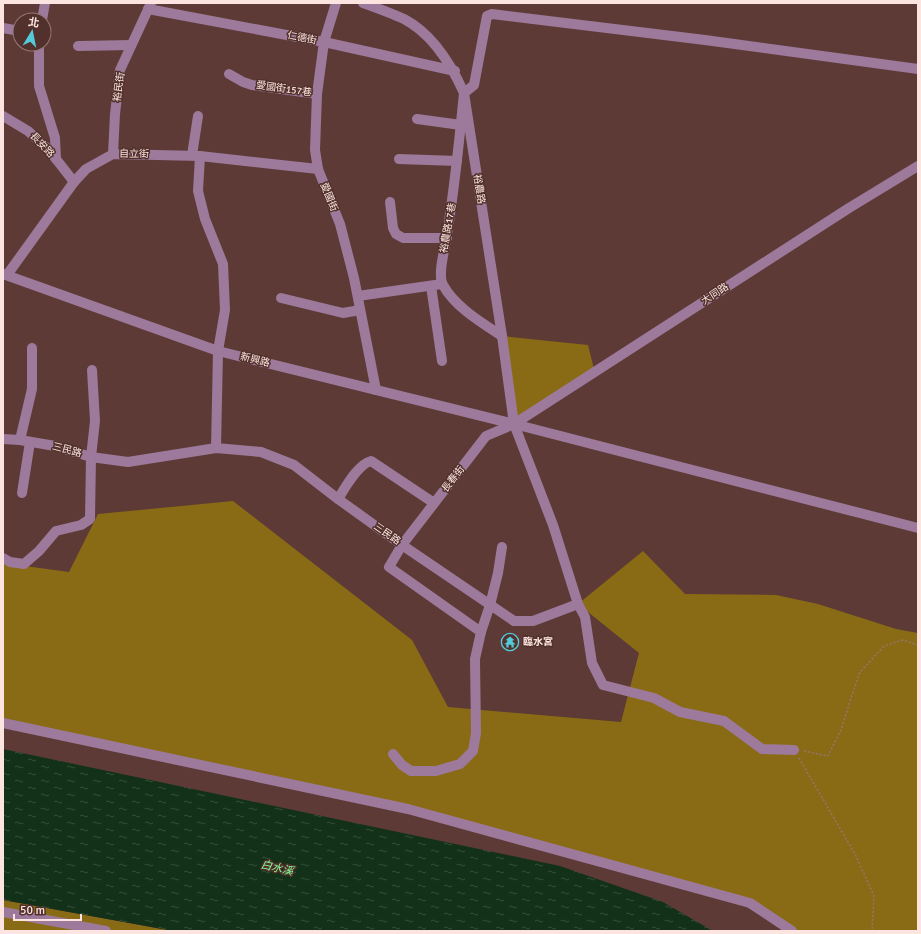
<svg xmlns="http://www.w3.org/2000/svg" width="921" height="934" font-family="Signika,'Noto Sans TC',sans-serif">
  <style>
    .grass { fill: #896b15 }
    .water { fill: url(#water-ripples) }
    .lines { fill: none; stroke-linecap: round; stroke-linejoin: round }
    .path { stroke: #947571; stroke-width: 1.5; stroke-dasharray: 2 2; stroke-linecap: butt }
    .minor { stroke: #9d799b; stroke-width: 10 }
    .labels { text-anchor: middle; dominant-baseline: central; stroke-width: 3; stroke-linejoin: round; paint-order: stroke }
    .street-label { font-size: 10px; fill: #fce5e1; stroke: #52302b }
    .poi-label { font-size: 10px; font-weight: bold; fill: #fce5e1; stroke: #52302b; text-anchor: start }
    .water-label { font-size: 11px; font-style: italic; fill: #83fe9a; stroke: #52302b }
  </style>
  <defs>
    <pattern id="water-ripples" width="26" height="14" patternUnits="userSpaceOnUse"><rect width="26" height="14" fill="#123118"/><path d="M2 4q2-2 4 0t4 0M15 11q2-2 4 0t4 0" fill="none" stroke="#354f39"/></pattern>
  </defs>
  <rect width="100%" height="100%" fill="#5d3a35"/>
  <g class="grass">
    <polygon points="502,336 588,345 595,373 515,422"/>
    <polygon points="233,501 412,640 448,707 621,722 639,653 578,604 643,551 685,594 776,595 818,604 896,629 918,633 918,931 797,931 791,926 702,887 498,831 3,726 3,563 69,572 98,514"/>
    <polygon points="3,900 173,931 3,931"/>
  </g>
  <polygon class="water" points="3,749 560,866 663,902 713,931 173,931 3,900"/>
  <g class="lines">
    <g class="path">
      <polyline points="804,751 828,756 841,730 851,698 860,672 884,646 903,640 918,645"/>
      <polyline points="799,758 856,856 874,896 872,931"/>
    </g>
    <g class="minor">
      <polyline points="336,3 324,42 317,94 315,150 318,169 340,224 354,278 376,390"/>
      <polyline points="148,9 324,42 455,71"/>
      <polyline points="42,20 45,3"/>
      <polyline points="3,28 20,31"/>
      <polyline points="39,44 39,86 55,138 56,159"/>
      <polyline points="78,46 131,45"/>
      <polyline points="229,74 243,82 252,85 317,94"/>
      <polyline points="3,116 28,131 49,150 74,182"/>
      <polyline points="417,119 461,125"/>
      <polyline points="113,154 115,114 120,70 151,3"/>
      <polyline points="192,155 198,116"/>
      <polyline points="200,156 198,191 205,219 223,264 225,310 218,351 216,448"/>
      <polyline points="399,159 457,161"/>
      <polyline points="390,202 393,228 396,234 403,238 447,238"/>
      <polyline points="3,274 218,351 514,424 918,528"/>
      <polyline points="7,275 74,182 86,169 113,154 200,156 318,169"/>
      <polyline points="431,286 442,361"/>
      <polyline points="358,296 442,284"/>
      <polyline points="281,298 343,313 360,310"/>
      <path d="M502,336C482,323 455,307 443,285C438,276 443,256 445,246C454,196 459,144 464,93L474,85L487,16L492,14L705,40L918,69"/>
      <path d="M3,439L20,440L55,446L91,457L128,462L216,448L261,452L294,465L338,499L402,545L514,621H533L578,604L553,525L514,424L502,336L464,93C451,64 433,34 404,19C391,13 377,8 363,3"/>
      <polyline points="20,440 32,389 32,348"/>
      <polyline points="22,493 30,442"/>
      <path d="M338,499C345,488 358,464 371,461L434,503"/>
      <polyline points="3,558 10,562 24,564 39,551 56,531 81,525 90,519 91,457 95,421 92,370"/>
      <polyline points="578,604 585,617 592,663 603,685 654,698 680,712 724,721 762,749 794,750"/>
      <polyline points="481,632 389,567 402,545 486,436 514,424 849,208 918,166"/>
      <polyline points="3,723 408,809 750,903 792,931"/>
      <polyline points="393,754 402,765 411,771 436,771 460,764 473,751 476,733 475,659 481,632 490,605 498,573 502,547"/>
      <polyline points="3,912 106,931"/>
    </g>
  </g>
  <defs>
    <symbol id="temple-ring" viewBox="-11 -11 22 22"><circle r="9.5" fill="#52302b" stroke="#53cbdb" stroke-width="1.5"/><path d="M0-6L5-2H3V0L6.5 2.5H4V6H1.5V3h-3V6H-4V2.5H-6.5L-3 0V-2H-5Z" fill="#53cbdb"/></symbol>
  </defs>
  <g fill-rule="evenodd">
    <use href="#temple-ring" x="500" y="632" width="20" height="20"/>
  </g>
  <g class="labels">
    <g class="street-label">
      <text transform="translate(302 38) rotate(11)">仁德街</text>
      <text transform="translate(119 87) rotate(-82)">裕民街</text>
      <text transform="translate(284 89) rotate(8)">愛國街157巷</text>
      <text transform="translate(42 145) rotate(46)">長安路</text>
      <text transform="translate(134 154) rotate(1)">自立街</text>
      <text transform="translate(479 189) rotate(81)">裕農路</text>
      <text transform="translate(329 197) rotate(68)">愛國街</text>
      <text transform="translate(448 228) rotate(-80)">裕農路17巷</text>
      <text transform="translate(715 294) rotate(-33)">大同路</text>
      <text transform="translate(255 360) rotate(14)">新興路</text>
      <text transform="translate(67 450) rotate(15)">三民路</text>
      <text transform="translate(453 479) rotate(-52)">長春街</text>
      <text transform="translate(387 534) rotate(35)">三民路</text>
    </g>
    <g class="poi-label">
      <text x="523" y="642">臨水宮</text>
    </g>
    <g class="water-label">
      <text transform="translate(277 868) rotate(13)">白水溪</text>
    </g>
  </g>
  <rect width="921" height="934" fill="none" stroke="#fce5e1" stroke-width="8"/>
  <g transform="translate(32 32) rotate(10)"><circle r="19" fill="#52302b" stroke="#967874"/>
  <path d="M0-3L7 15L0 10L-7 15Z" fill="#53cbdb"/>
  <text y="-6" font-size="11" font-weight="bold" text-anchor="middle" fill="#fce5e1">北</text>
  </g>
  <path d="M14 914v6h67v-6" fill="none" stroke="#fce5e1" stroke-width="2"/>
  <text x="20" y="914" font-size="12" fill="#fce5e1" stroke="#52302b" stroke-width="3" paint-order="stroke">50 m</text>
</svg>
